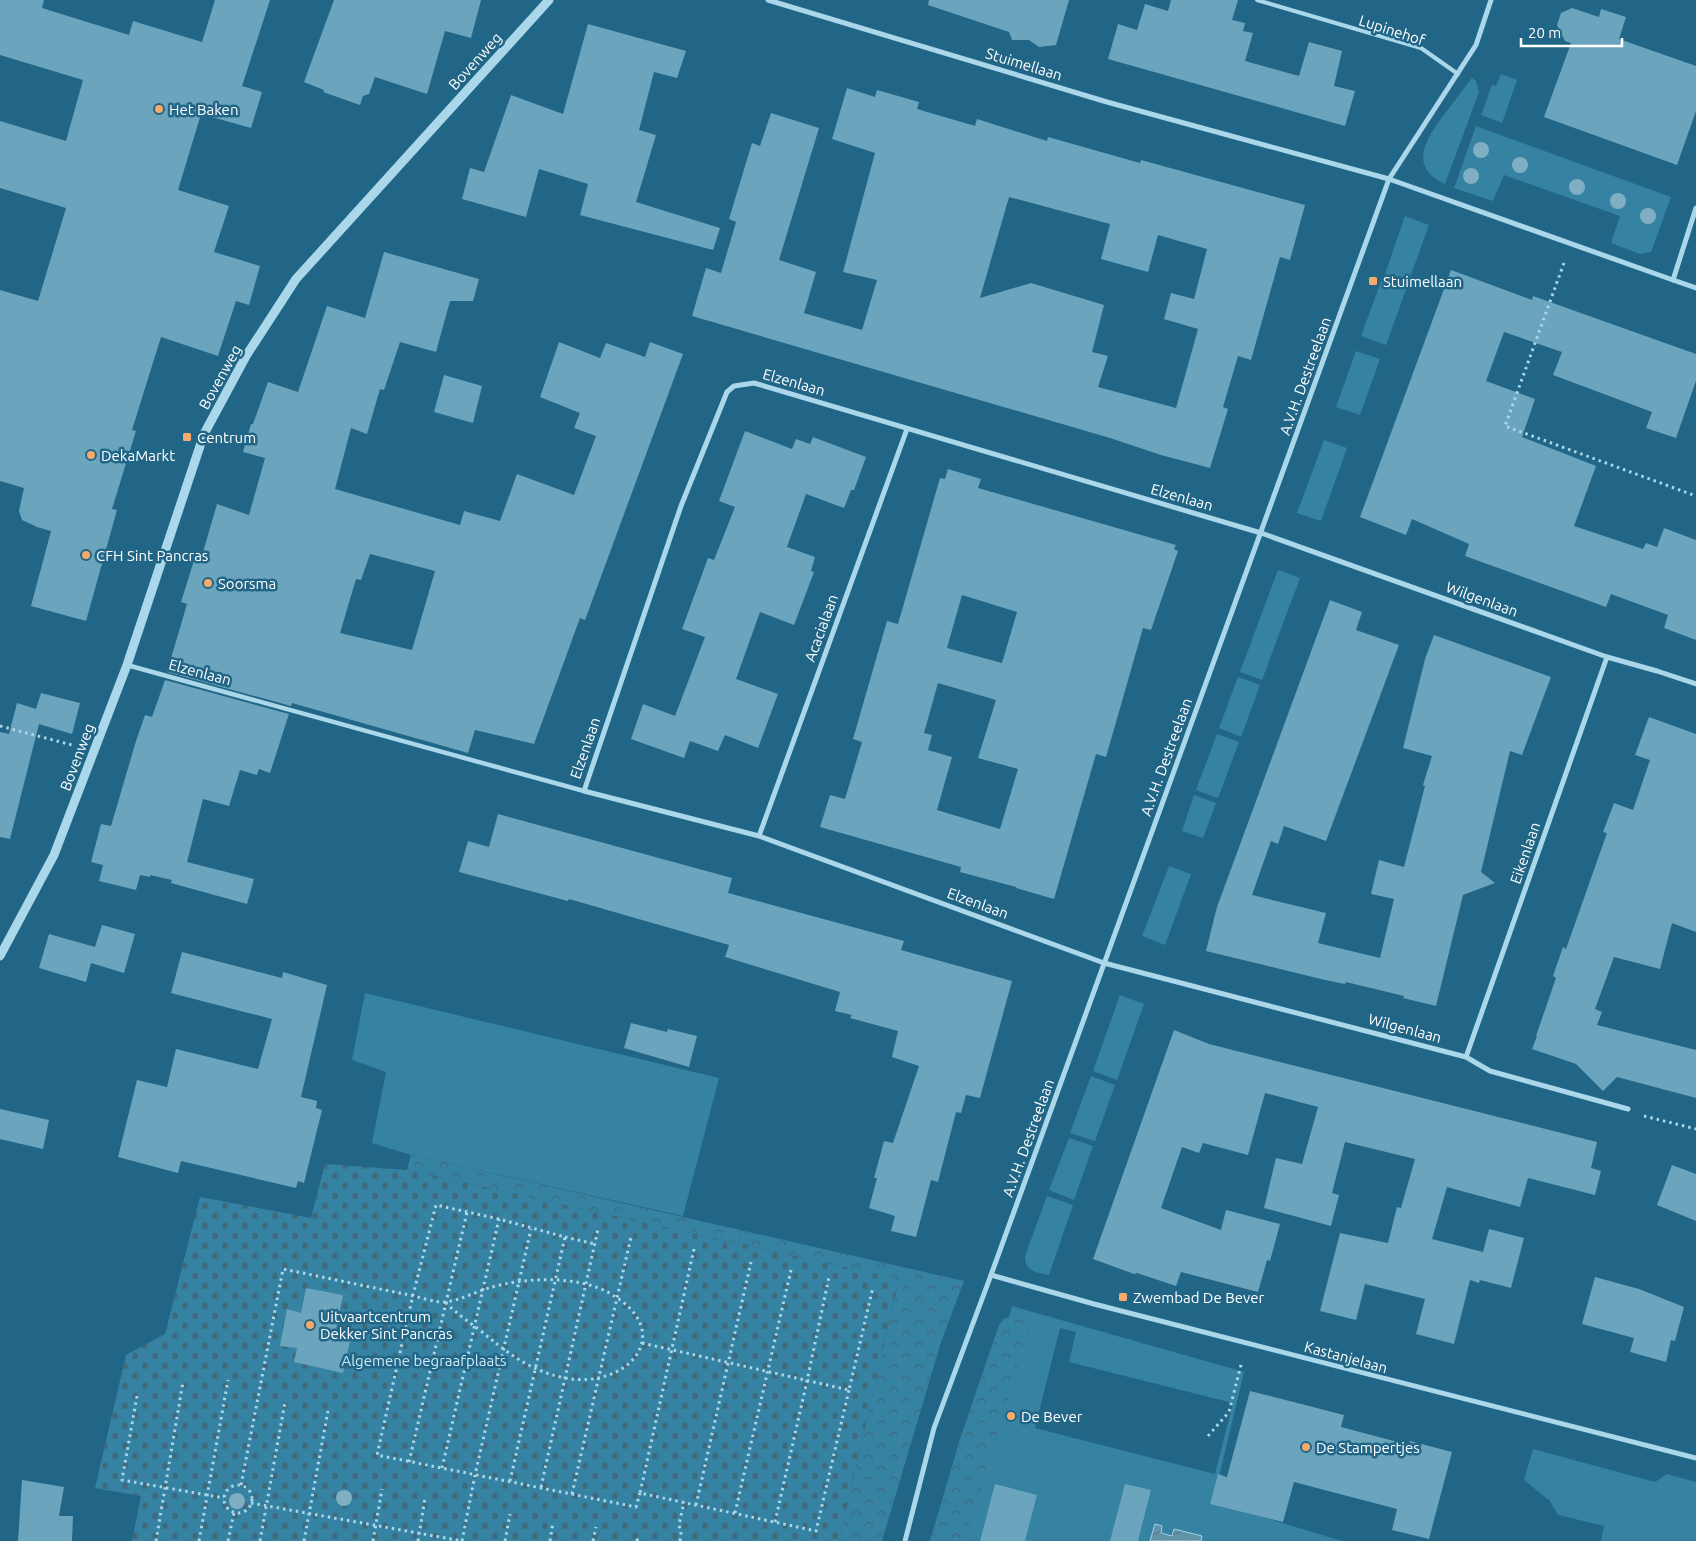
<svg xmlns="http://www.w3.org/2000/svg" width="1696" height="1541" font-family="Ubuntu,sans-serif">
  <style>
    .grass { fill: #3582a3; fill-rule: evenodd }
    .forest { fill: url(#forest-crowns) }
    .cemetery { fill: url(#cemetery-stones) }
    .water { fill: url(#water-waves); stroke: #9ed5eb }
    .building { fill: #6ba4bd; fill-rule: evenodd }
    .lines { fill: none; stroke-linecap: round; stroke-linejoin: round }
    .path { stroke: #aad7e9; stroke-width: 3; stroke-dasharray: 2.5 4; stroke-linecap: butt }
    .service { stroke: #aad7e9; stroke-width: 4 }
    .pedestrian { stroke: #aad7e9; stroke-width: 4.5 }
    .minor { stroke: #aad7e9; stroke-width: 5 }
    .tertiary { stroke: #aad7e9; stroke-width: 9 }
    .tree { fill: #80afc4 }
    .poi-dot { fill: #f6ab6b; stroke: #216686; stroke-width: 2 }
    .labels { text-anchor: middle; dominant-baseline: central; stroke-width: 5; stroke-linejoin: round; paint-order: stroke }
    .street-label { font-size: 15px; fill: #fff; stroke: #216686 }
    .poi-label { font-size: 15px; fill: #fff; stroke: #216686; text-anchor: start }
    .park-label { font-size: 15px; fill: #ceebf7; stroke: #216686 }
  </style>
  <defs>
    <pattern id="forest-crowns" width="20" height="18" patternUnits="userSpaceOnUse" patternTransform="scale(1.25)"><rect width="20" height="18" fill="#3582a3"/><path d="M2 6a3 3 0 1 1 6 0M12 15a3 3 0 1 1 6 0" fill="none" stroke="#3f6a7c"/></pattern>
    <pattern id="cemetery-stones" width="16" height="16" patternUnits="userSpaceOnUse" patternTransform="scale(1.25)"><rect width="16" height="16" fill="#3582a3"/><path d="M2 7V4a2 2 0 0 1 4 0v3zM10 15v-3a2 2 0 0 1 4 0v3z" fill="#3f6a7c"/></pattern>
    <pattern id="water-waves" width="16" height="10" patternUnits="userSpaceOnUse" patternTransform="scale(1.25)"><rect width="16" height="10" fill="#6292a7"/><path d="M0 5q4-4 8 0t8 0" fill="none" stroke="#5a7a87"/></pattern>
  </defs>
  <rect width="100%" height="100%" fill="#216686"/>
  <g class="grass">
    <polygon points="1501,74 1517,80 1502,123 1481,115 1492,85 1496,86"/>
    <path d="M1472,78L1476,81L1479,92L1445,184C1406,166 1428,136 1446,112C1455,101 1463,89 1472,78Z"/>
    <polygon points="1476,126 1671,197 1651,252 1640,254 1611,243 1620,216 1504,175 1493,201 1454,188"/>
    <polygon points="1405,216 1429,225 1408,283 1385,274"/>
    <polygon points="1382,279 1407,287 1386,345 1361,336"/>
    <polygon points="1356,351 1380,359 1360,415 1336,407"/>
    <polygon points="1324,440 1347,448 1321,521 1297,513"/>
    <polygon points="1278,570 1300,578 1262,680 1240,672"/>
    <polygon points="1238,677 1260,685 1241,737 1219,728"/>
    <polygon points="1217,734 1239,742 1218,798 1196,790"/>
    <polygon points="1194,795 1216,803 1203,838 1182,831"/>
    <polygon points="1169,866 1191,874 1165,945 1142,936"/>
    <polygon points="365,993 719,1078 683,1216 411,1155 372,1143 386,1072 352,1060"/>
    <polygon points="1120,995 1144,1004 1117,1080 1093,1071"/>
    <polygon points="1091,1076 1115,1085 1095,1141 1070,1133"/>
    <polygon points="1069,1138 1093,1146 1074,1200 1049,1190"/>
    <path d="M1047,1196L1073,1205L1049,1275C1036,1272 1025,1272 1025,1256Z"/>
    <path d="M1012,1306L1244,1372L1213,1502L1342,1541H1201L1202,1537L1174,1529L1172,1536L1160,1533L1155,1524L1150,1541H952ZM1060,1328L1076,1332L1069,1362L1233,1403L1215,1474L1035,1428Z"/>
    <polygon points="1533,1449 1655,1482 1667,1474 1696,1482 1696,1541 1601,1541 1604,1526 1558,1515 1550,1501 1524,1480"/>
  </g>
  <g class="forest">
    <polygon points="411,1155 964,1281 941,1342 882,1541 839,1541 899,1279 407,1170"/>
    <polygon points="1011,1316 1018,1316 1033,1319 965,1541 930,1541 960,1439 999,1325 1004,1319"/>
  </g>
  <polygon class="cemetery" points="325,1164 407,1170 899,1279 839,1541 132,1541 141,1496 95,1488 126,1355 165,1334 200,1197 311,1218"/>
  <polygon class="water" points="1155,1524 1162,1526 1161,1533 1172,1536 1174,1529 1202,1536 1201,1541 1150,1541"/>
  <g class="building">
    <polygon points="0,0 44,0 42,8 129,35 133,21 202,42 215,0 270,0 242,86 262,92 251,128 201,114 178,190 229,206 214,252 260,266 249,305 236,301 218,356 161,337 132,430 136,431 112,509 117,510 86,621 31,606 51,531 37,527 22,520 19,511 24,488 0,481 0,290 38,301 66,208 0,188 0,121 66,141 83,80 0,55"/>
    <polygon points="334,0 481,0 471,38 445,31 427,94 375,77 369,94 363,96 360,105 323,92 324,90 304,82"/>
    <polygon points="929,0 1069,0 1056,45 1039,47 1029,40 1012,40 1009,32 928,5"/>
    <polygon points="1171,0 1238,0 1232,20 1245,23 1243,31 1253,33 1245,61 1299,76 1309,42 1342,51 1334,86 1355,91 1345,126 1108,59 1118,24 1137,30 1145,4 1168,11"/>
    <polygon points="1572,8 1599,17 1601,9 1626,17 1619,39 1696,66 1696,111 1677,165 1544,117 1571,43 1565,41 1557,25 1561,13"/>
    <polygon points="588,24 686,51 677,78 654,72 639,130 656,135 636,202 720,228 713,250 580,215 588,184 539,169 526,217 462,199 470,168 484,172 511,95 563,114"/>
    <path d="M847,88L875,97L877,90L919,102L917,109L975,126L977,119L1047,141L1048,137L1140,163L1141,160L1305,205L1290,260L1280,257L1251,360L1238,356L1223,407L1228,409L1210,468L1161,455L1110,438L692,316L706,268L721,273L736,222L729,219L752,143L760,146L771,113L819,128L779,260L816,272L804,313L862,330L877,280L843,272L875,153L832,139ZM1009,197L1110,224L1101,259L1148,272L1158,235L1207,249L1194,299L1171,293L1164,319L1198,329L1176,408L1098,387L1108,356L1092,352L1104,305L1031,283L980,298Z"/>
    <path d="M384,252L479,279L473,301H450L436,352L400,342L384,390L380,389L367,434L351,428L335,489L460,525L464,511L500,521L517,474L574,495L596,436L574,428L580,413L540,397L559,342L600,358L606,343L645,357L650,342L683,354L585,620L580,618L534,744L475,730L468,753L292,703L291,706L167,672L187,604L181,602L197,551L203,552L217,504L249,515L265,458L243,452L251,424H253L268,382L298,392L327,306L365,318ZM370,554L435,571L412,650L340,633L356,579L361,580Z"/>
    <polygon points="1451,270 1532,300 1533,296 1696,354 1696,381 1676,438 1646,428 1652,412 1553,375 1562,352 1504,332 1486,381 1535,399 1522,437 1596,466 1574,526 1643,549 1646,543 1657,547 1664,528 1696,540 1696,640 1664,628 1668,615 1611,594 1606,607 1465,556 1469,544 1412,519 1406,535 1360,517"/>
    <polygon points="444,375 482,386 473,423 434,412"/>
    <polygon points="745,431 792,449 796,439 810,444 813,437 866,457 854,490 851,490 844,508 806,494 787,547 815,557 811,571 814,572 794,625 760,612 736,679 778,694 758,748 725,735 718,751 690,741 684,758 631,739 643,704 675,716 705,637 682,629 708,558 714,560 735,507 719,501"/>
    <path d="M948,469L981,479L978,488L1176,545L1174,549L1178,551L1151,630L1143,628L1106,757L1096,754L1054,899L1016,888V887L960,872L961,867L820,827L830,795L845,799L862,742L853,739L887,621L898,624L940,478L945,479ZM962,595L1017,612L1002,663L947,648ZM938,683L996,700L978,758L1018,769L1000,829L937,810L952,757L928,750L932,735L924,733Z"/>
    <polygon points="1330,600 1362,612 1356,630 1399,645 1326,841 1284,826 1278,844 1271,841 1252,895 1326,913 1318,943 1380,958 1394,899 1371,894 1379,860 1404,867 1425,786 1423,785 1432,756 1403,748 1425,659 1434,635 1551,677 1522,755 1510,751 1481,872 1495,883 1463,895 1436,1006 1403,998 1404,996 1346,982 1345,984 1325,980 1206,951 1217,907"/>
    <polygon points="165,680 289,714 270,773 259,769 257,775 240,770 229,806 203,799 187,862 254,879 247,904 171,883 172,880 150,875 150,877 140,875 136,890 99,881 103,865 91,862 101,824 111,826 136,741 145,715 152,717"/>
    <polygon points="41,693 80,703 72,734 39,724 10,839 0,837 0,732 9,734 17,703 36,709"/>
    <polygon points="1649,717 1696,734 1696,932 1672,923 1660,969 1614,957 1595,1009 1602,1012 1597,1025 1696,1050 1696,1098 1617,1077 1603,1091 1576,1064 1532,1049 1537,1036 1536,1036 1556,978 1553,976 1563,947 1566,949 1607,833 1603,832 1614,803 1633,810 1650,760 1635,755"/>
    <polygon points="498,814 732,878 728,893 904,941 901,950 1012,981 980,1098 966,1095 961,1113 956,1112 938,1182 931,1180 916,1237 891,1231 895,1216 869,1208 877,1178 874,1178 884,1141 893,1143 919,1066 892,1057 898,1031 850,1018 852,1015 835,1011 840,992 725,957 729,945 569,899 568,901 459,872 468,841 489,847"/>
    <polygon points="102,925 135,934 124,973 91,963 86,982 39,968 49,934 95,947"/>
    <polygon points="182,952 282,978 283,972 327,985 301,1097 317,1101 316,1108 322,1110 304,1183 298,1181 296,1188 181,1161 178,1173 118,1157 137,1080 167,1087 176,1049 258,1069 272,1019 171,993"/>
    <polygon points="631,1023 667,1032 668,1029 697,1036 689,1067 624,1048"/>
    <polygon points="1174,1030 1209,1044 1597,1142 1591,1168 1601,1171 1595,1195 1528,1178 1520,1207 1447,1187 1432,1239 1483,1252 1489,1229 1524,1238 1511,1288 1480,1280 1479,1283 1470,1280 1454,1344 1416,1334 1425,1299 1365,1284 1356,1320 1320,1311 1340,1233 1388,1243 1397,1207 1401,1208 1415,1159 1345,1142 1332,1193 1339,1195 1331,1226 1264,1208 1276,1158 1302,1164 1318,1107 1265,1093 1248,1155 1203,1143 1199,1153 1182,1147 1161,1208 1221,1230 1226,1210 1280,1224 1270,1261 1267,1260 1258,1292 1181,1272 1176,1286 1137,1273 1134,1274 1093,1259"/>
    <polygon points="0,1109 49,1120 43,1149 0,1139"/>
    <polygon points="1672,1165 1696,1174 1696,1221 1657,1205"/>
    <polygon points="1595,1277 1639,1289 1684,1307 1675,1341 1671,1340 1666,1362 1630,1352 1634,1338 1582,1324"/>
    <polygon points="306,1288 343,1295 334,1338 350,1341 343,1373 294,1362 297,1348 280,1346 287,1309 301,1313"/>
    <polygon points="1250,1391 1344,1415 1341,1427 1409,1445 1410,1441 1452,1452 1429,1539 1392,1530 1397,1509 1294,1482 1283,1522 1210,1504 1218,1474 1227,1477"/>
    <polygon points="22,1480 64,1487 59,1516 73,1516 72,1541 18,1541"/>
    <polygon points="995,1484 1037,1495 1025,1541 980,1541"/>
    <polygon points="1125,1484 1151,1490 1138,1541 1110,1541"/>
  </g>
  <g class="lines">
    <g class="path">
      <polyline points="1564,263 1505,426 1696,496"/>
      <polyline points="0,726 72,745"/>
      <polyline points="1644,1116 1696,1129"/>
      <polyline points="565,1237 595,1244"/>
      <polyline points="694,1249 640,1493 816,1531 849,1390"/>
      <polyline points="642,1343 849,1390 873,1287"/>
      <polyline points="137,1396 122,1480 224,1498"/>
      <polyline points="1208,1436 1229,1412 1242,1361"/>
      <polyline points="409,1462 467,1212"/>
      <polyline points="442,1468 499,1219"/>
      <polyline points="510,1481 565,1237 499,1219 436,1205 413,1295 377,1455 636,1507 640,1493"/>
      <path d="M241,1485L283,1269C323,1277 364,1286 405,1294C416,1296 436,1303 446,1302C461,1300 475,1292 489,1288C524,1277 579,1275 611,1294C678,1333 627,1390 565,1378C527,1370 507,1352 477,1328C466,1320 455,1312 445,1302"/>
      <circle cx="238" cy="1499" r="14"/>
      <polyline points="541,1487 598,1229"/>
      <polyline points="572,1494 631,1237"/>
      <polyline points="251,1503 462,1541"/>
      <polyline points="696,1505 751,1262"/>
      <polyline points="735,1513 791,1270"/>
      <polyline points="775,1522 807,1381 829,1277"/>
      <polyline points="156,1541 183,1382"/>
      <polyline points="199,1541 228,1380"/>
      <polyline points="228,1541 234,1513"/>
      <polyline points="260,1541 285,1402"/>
      <polyline points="304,1541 328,1411"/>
      <polyline points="373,1541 382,1489"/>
      <polyline points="418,1541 425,1498"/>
      <polyline points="462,1541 475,1475 531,1229"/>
      <polyline points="505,1541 510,1514"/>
      <polyline points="550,1541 553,1522"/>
      <polyline points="593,1541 596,1527"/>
      <polyline points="637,1541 638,1537"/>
      <polyline points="680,1541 681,1534 679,1525 684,1502"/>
    </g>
    <polyline class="service" points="1257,0 1421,48 1458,74"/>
    <polyline class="pedestrian" points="127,665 584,791"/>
    <g class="minor">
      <polyline points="768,0 1107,102 1389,179 1673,280"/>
      <polyline points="1696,208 1673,280 1696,288"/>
      <polyline points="759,836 907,429"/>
      <polyline points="1466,1057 1607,657"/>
      <polyline points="1628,1109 1490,1071 1466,1057 1104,963 759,836 584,791 681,506 727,392 734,386 754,383 1261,533 1607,657 1657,671 1696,684"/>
      <polyline points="991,1275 1094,1304 1696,1458"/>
      <polyline points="905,1541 934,1428 991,1275 1389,179 1476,45 1491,0"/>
    </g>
    <polyline class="tertiary" points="0,956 54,855 127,665 204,434 246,356 296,279 549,0"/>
  </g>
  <g class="tree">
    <circle cx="1481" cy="150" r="8"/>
    <circle cx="1520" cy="165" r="8"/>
    <circle cx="1471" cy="176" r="8"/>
    <circle cx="1577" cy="187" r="8"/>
    <circle cx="1618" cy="201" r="8"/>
    <circle cx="1648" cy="216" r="8"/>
    <circle cx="344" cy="1498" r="8"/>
    <circle cx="237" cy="1501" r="8"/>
  </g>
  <g class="poi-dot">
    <circle cx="159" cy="109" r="5"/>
    <rect x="1368" y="276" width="10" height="10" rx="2.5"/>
    <rect x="182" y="432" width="10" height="10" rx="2.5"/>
    <circle cx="91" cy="455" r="5"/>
    <circle cx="86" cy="555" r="5"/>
    <circle cx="208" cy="583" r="5"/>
    <rect x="1118" y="1292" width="10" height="10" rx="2.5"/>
    <circle cx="310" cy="1325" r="5"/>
    <circle cx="1011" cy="1416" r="5"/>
    <circle cx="1306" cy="1447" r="5"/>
  </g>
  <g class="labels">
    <g class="street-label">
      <text transform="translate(1392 30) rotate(18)">Lupinehof</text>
      <text transform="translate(475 61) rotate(-48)">Bovenweg</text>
      <text transform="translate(1024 64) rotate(17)">Stuimellaan</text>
      <text transform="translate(1305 376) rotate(-70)">A.V.H. Destreelaan</text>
      <text transform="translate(220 377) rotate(-61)">Bovenweg</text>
      <text transform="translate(794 382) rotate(16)">Elzenlaan</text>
      <text transform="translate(1182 497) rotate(16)">Elzenlaan</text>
      <text transform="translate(1482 599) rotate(20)">Wilgenlaan</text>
      <text transform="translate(821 628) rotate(-70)">Acacialaan</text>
      <text transform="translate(200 672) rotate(15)">Elzenlaan</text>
      <text transform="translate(585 748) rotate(-71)">Elzenlaan</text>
      <text transform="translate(77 757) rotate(-69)">Bovenweg</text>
      <text transform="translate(1166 757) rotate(-70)">A.V.H. Destreelaan</text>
      <text transform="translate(1525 853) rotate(-71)">Eikenlaan</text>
      <text transform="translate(978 903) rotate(20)">Elzenlaan</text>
      <text transform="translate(1405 1028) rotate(15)">Wilgenlaan</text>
      <text transform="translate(1028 1138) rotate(-70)">A.V.H. Destreelaan</text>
      <text transform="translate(1346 1357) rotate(15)">Kastanjelaan</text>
    </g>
    <g class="poi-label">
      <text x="169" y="109">Het Baken</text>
      <text x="1383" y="281">Stuimellaan</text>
      <text x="197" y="437">Centrum</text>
      <text x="101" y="455">DekaMarkt</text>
      <text x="96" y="555">CFH Sint Pancras</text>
      <text x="218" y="583">Soorsma</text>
      <text x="1133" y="1297">Zwembad De Bever</text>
      <text x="320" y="1316">Uitvaartcentrum<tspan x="320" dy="17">Dekker Sint Pancras</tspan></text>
      <text x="1021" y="1416">De Bever</text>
      <text x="1316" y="1447">De Stampertjes</text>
    </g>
    <g class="park-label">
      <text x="424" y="1360">Algemene begraafplaats</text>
    </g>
  </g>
  <path d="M1521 38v8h101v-8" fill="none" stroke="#ffffff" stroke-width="2.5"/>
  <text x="1528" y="38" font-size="15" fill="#ffffff" stroke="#216686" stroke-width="4" paint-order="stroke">20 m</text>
</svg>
